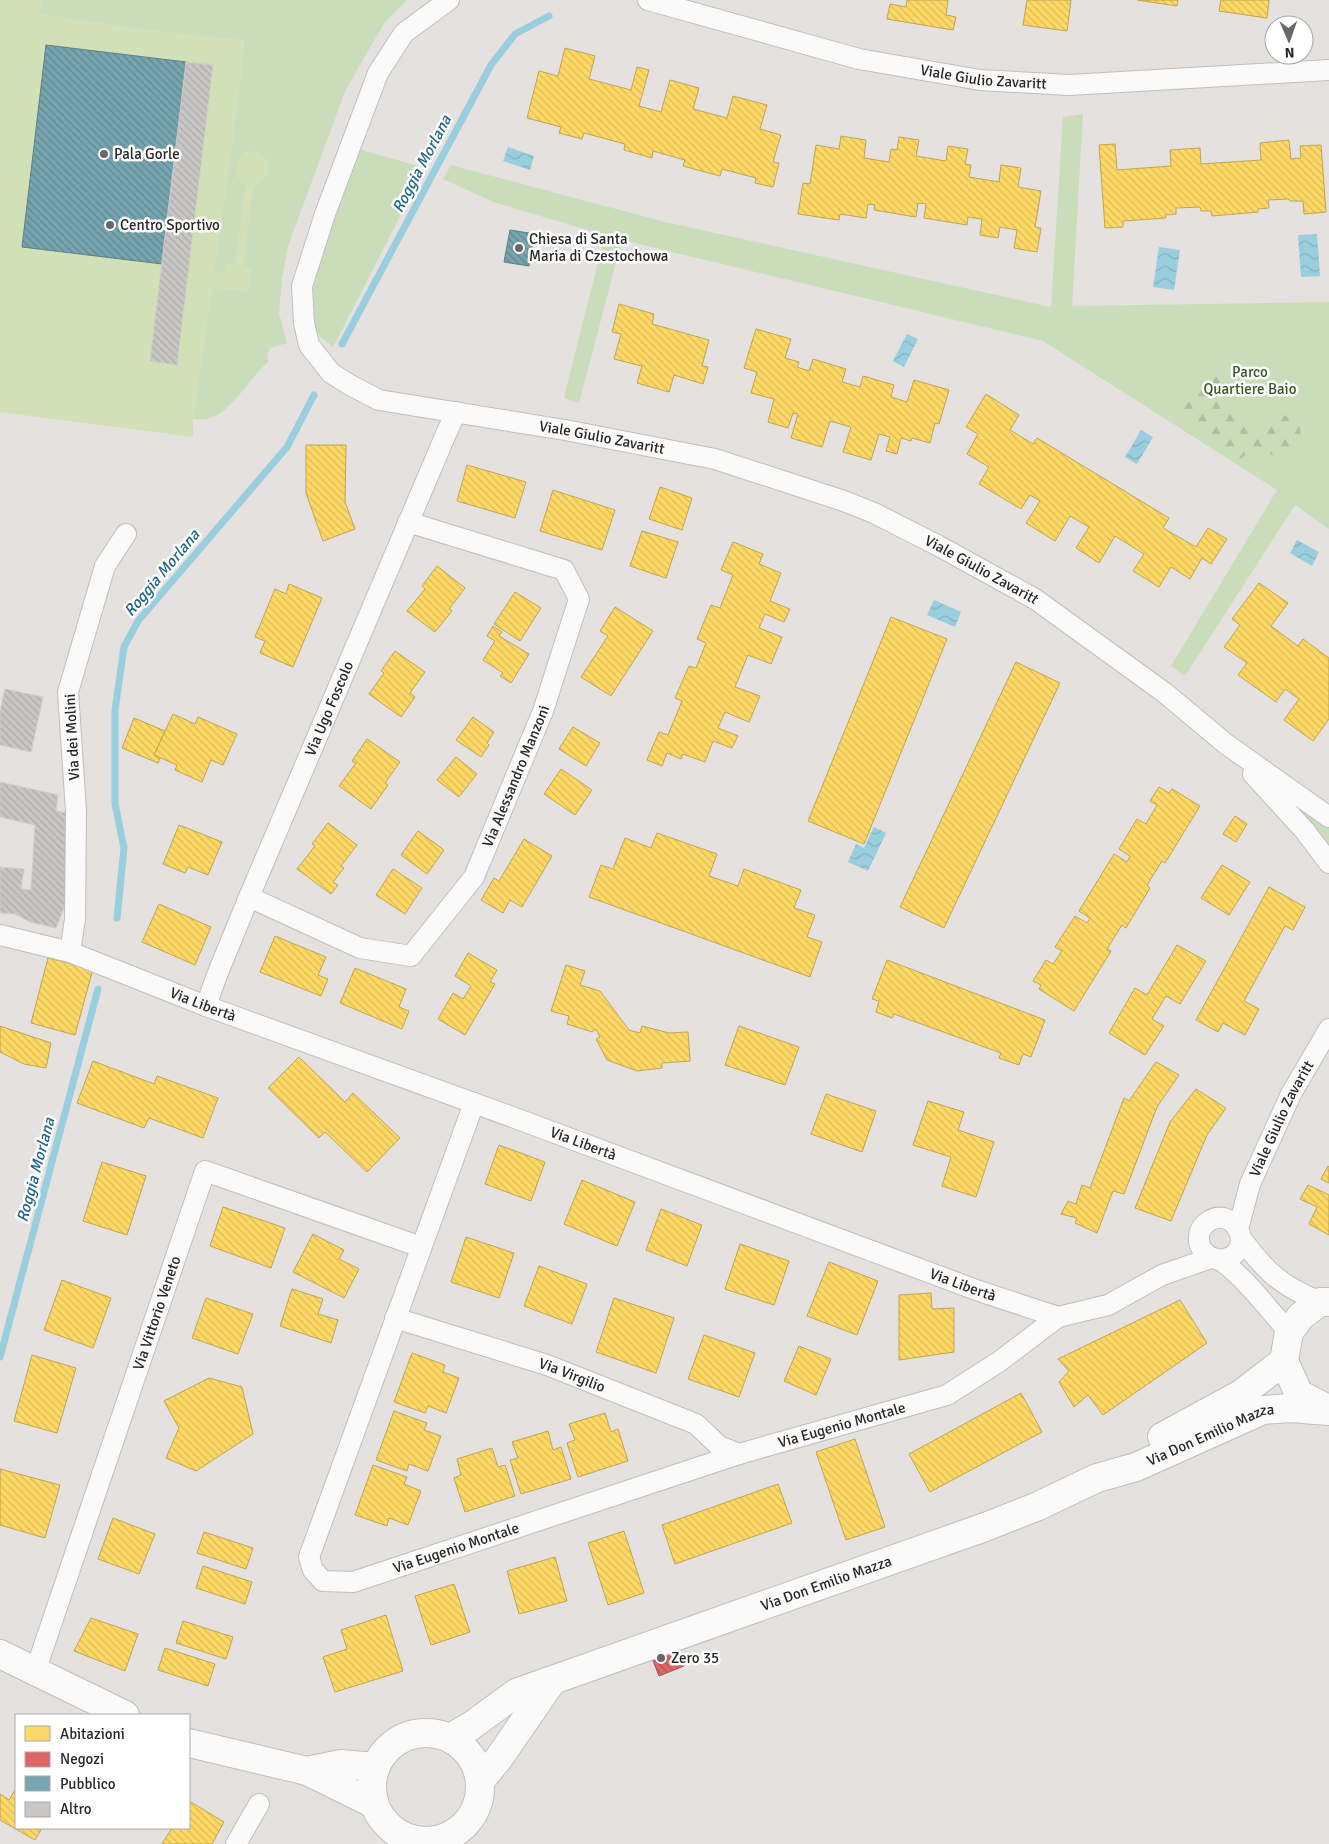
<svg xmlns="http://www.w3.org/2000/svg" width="1329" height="1844" font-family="Signika,sans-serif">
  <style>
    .green { fill: #c9ddba }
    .forest { fill: url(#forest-firs) }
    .pitch { fill: #d2e0b8 }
    .water { fill: url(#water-waves) }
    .homes { fill: url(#homes-back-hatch); stroke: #bea453 }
    .shops { fill: url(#shops-back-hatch); stroke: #a85353 }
    .public { fill: url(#public-back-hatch); stroke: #5e7f86 }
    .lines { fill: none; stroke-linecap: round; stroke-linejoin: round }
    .stream { stroke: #99cedf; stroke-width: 7 }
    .building { fill: url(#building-back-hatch); stroke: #cfcdca }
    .street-casing { stroke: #bfbebf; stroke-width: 22 }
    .secondary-casing { stroke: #bfbebf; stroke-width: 30 }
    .street { stroke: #fbfafa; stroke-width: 20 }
    .secondary { stroke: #fbfafa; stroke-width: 28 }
    .poi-dot { fill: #696867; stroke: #fff; stroke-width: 2 }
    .labels { text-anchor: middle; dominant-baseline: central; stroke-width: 5; stroke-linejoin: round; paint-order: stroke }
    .street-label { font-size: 15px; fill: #272727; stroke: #fff }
    .poi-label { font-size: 15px; fill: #272727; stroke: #fff; text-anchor: start }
    .park-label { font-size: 15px; fill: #2e5b21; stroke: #fff }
    .water-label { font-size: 16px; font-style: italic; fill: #1c6487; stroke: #fff }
  </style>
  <defs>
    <pattern id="forest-firs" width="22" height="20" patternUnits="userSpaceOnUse" patternTransform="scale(1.25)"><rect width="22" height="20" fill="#c9ddba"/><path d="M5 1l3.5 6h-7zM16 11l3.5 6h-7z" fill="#adbea0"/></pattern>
    <pattern id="water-waves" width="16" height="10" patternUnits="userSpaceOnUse" patternTransform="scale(1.25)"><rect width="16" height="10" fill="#99cedf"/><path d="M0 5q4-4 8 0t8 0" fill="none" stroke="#84b1bf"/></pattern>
    <pattern id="homes-back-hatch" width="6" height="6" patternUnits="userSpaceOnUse" patternTransform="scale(1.25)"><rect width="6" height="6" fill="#ffd966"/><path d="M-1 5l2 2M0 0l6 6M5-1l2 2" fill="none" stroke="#dbba58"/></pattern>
    <pattern id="shops-back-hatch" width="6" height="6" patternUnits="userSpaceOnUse" patternTransform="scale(1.25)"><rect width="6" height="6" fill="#e06666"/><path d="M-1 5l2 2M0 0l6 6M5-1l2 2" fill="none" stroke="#b65454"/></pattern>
    <pattern id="public-back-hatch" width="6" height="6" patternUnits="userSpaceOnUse" patternTransform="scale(1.25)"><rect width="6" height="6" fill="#76a5af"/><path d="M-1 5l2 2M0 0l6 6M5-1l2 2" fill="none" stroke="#61868e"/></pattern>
    <pattern id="building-back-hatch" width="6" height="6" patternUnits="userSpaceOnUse" patternTransform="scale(1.25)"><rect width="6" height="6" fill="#c9c7c5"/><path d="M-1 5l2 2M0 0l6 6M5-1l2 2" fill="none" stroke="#adaba9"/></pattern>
  </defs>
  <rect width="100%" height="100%" fill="#e4e1de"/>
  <g class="green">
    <path d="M41,0H407L385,22L346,89L288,246L282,278L279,313L287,343L270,348L267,355L268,362C245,381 228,425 193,419L212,287L248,291L243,265L253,186L257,185H246L235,267L226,274L214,273L237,107L244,41L138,29L39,14Z"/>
    <polygon points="1083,114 1072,306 1329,302 1329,529 1295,505 1185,676 1171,666 1277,490 1043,341 622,240 579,403 564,398 605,235 496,203 443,179 451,165 665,222 1051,307 1063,117"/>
    <polygon points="358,149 425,168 333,347 320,336 311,323 310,287"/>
    <polygon points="1290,796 1329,826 1329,847 1293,806"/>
  </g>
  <path class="forest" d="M1217,376L1234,383L1239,400V414L1257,426L1268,414L1280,419L1290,412L1299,421L1302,445L1288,457L1268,454L1260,449L1252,450L1239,460C1233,455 1226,449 1220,445C1200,433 1191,433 1181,410L1187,390Z"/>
  <path class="pitch" d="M0,0H41L39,14L138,29L244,40L237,107L214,273L225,274L226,264L235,266L246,186C232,176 235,165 243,152L257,151C261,154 265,157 267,160C273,172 264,183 253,186L243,265L251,268L248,292L212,288L193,419V437L0,412Z"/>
  <g class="water">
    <polygon points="508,147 534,156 530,170 503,161"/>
    <polygon points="1317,234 1320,276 1301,277 1298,235"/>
    <polygon points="1159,247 1180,250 1174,290 1153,287"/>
    <polygon points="907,334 918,339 904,367 893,361"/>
    <polygon points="1141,430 1153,437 1137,464 1125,457"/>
    <polygon points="1297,540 1319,552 1312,566 1290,553"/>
    <polygon points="934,600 961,612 955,627 927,615"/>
    <polygon points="874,827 886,833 868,871 848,862 856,844 864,848"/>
  </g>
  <g class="homes">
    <polygon points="907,0 948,0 946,15 956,17 953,30 887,19 890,4 906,7"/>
    <polygon points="1027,0 1071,0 1067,31 1023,25"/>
    <polygon points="1137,0 1178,0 1177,6"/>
    <polygon points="1221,0 1269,0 1267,18 1219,11"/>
    <polygon points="565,48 595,56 589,79 631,90 637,67 649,70 639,106 661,112 670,80 699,88 693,109 727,118 733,96 767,105 760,129 781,135 773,162 779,163 773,187 755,183 756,178 722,169 720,176 683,166 685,160 653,151 652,158 624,150 625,144 584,133 582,139 559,133 561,127 527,118 539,71 558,76"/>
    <polygon points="841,136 866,140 864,158 889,162 891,149 897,150 899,137 919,140 916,156 946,161 948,146 968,149 965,164 971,165 969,177 999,182 1001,165 1021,168 1018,187 1041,191 1035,227 1041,228 1037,252 1014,248 1017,230 1000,227 998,238 980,235 982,219 968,217 967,225 924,218 926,204 918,203 916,217 874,210 875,205 868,204 866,218 840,214 839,220 798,214 803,183 810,184 816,145 839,149"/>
    <polygon points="1289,140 1291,159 1301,158 1300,146 1321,145 1326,212 1304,214 1303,201 1290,201 1289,199 1268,200 1269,208 1258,209 1258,212 1212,216 1211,211 1201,211 1200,207 1176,208 1176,214 1165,215 1166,218 1123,221 1123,227 1105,228 1099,145 1115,144 1117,170 1171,166 1170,150 1200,148 1201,164 1261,160 1260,143"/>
    <polygon points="619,304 654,314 652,324 709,340 702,366 708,367 703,384 674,375 669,392 637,383 642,366 614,359 621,334 612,332"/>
    <polygon points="756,329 791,339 785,358 799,362 797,367 809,371 813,359 846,369 842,382 860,387 863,376 894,385 891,397 907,402 914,380 949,390 939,424 935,423 930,443 912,438 911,441 901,438 897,454 886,451 890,437 879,434 871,460 843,452 851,427 830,421 822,447 791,438 798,414 793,413 788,428 768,422 774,399 751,393 757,372 744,368"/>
    <polygon points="986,394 1019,415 1010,430 1033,444 1037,438 1169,518 1163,528 1196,547 1208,528 1227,539 1211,564 1202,558 1190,579 1171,567 1159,587 1133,571 1144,554 1115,536 1099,563 1076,548 1089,527 1070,516 1055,541 1026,523 1040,501 1030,495 1021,509 979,484 989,467 967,454 978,434 966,427"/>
    <polygon points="306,445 346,445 345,502 355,529 323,541 306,493"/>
    <polygon points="467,465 526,482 515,518 457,501"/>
    <polygon points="660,487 692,498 682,530 649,519"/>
    <polygon points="553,490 615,510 602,550 540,531"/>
    <polygon points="642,531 678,542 666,578 630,566"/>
    <polygon points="733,542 763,554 759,564 781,573 770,601 790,609 784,622 765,614 759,628 782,637 771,664 748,655 735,687 760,696 749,722 725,712 718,728 738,736 732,748 713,741 705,762 683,754 681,759 667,753 662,766 647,760 659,732 668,735 682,701 675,698 689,666 696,668 706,643 697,639 711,605 720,608 733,575 721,570"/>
    <polygon points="437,566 465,588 449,609 452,611 435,632 407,611 425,589 422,586"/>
    <polygon points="1259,583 1288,603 1271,626 1298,646 1303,639 1329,658 1329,719 1313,741 1284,720 1299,699 1285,689 1276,702 1238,675 1247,663 1224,647 1240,625 1232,619"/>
    <polygon points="289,584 322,598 293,667 260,653 265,641 255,637 275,589 286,594"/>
    <polygon points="515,592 541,608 520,641 494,624"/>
    <polygon points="615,607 653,631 611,696 581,677 608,636 600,631"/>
    <polygon points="891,617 947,639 864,844 808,821"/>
    <polygon points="493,626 502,632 499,636 529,654 511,683 500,676 503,673 483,660 495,641 487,636"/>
    <polygon points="395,651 425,672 410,693 415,697 401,717 369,694 384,673 381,671"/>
    <polygon points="1016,662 1060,683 944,928 900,907"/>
    <polygon points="173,714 195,724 198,717 237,734 223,765 211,760 202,782 175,770 177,765 154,755"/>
    <polygon points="473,717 494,732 487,743 489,745 481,757 456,740"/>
    <polygon points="134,718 165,731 154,755 160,758 158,763 122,748"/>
    <polygon points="573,727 600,743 586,766 559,749"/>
    <polygon points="367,739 400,762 385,783 388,785 371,809 339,786 356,763 352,761"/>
    <polygon points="456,757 477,774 459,797 437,780"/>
    <polygon points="561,769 592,790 575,815 544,794"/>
    <polygon points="1159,787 1169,793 1172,789 1200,806 1165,863 1162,861 1147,885 1150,888 1126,928 1122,925 1107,949 1111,951 1074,1011 1039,989 1041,985 1033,981 1046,960 1053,964 1062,951 1055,947 1075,916 1087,923 1090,918 1079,911 1114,854 1127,862 1130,856 1119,849 1137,819 1146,824 1157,805 1150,801"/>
    <polygon points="1235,816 1247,824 1236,842 1223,834"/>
    <polygon points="328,823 357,845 341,866 344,868 333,882 338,885 331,894 297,869 315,846 312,844"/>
    <polygon points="179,825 222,842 208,875 188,867 185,873 163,864"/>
    <polygon points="418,831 444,850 427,874 401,855"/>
    <polygon points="657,833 717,854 709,876 738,886 744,869 801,890 794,908 815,915 807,937 822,942 810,977 589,897 601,865 613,869 625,838 651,848"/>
    <polygon points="524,839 552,856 522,907 510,900 503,913 481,900 494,878 499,881"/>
    <polygon points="1222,865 1250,882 1229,915 1201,898"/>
    <polygon points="393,869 422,888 405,914 376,895"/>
    <polygon points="1269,887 1305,907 1293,930 1285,926 1244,1001 1259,1009 1245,1035 1223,1023 1218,1032 1196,1020"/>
    <polygon points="159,904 211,927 195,965 142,942"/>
    <polygon points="275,936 326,957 318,975 328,979 321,996 260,972"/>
    <polygon points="1177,945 1206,961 1180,1004 1166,996 1152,1019 1164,1026 1145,1055 1109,1033 1135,988 1147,995"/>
    <polygon points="468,953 497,970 490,982 495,984 465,1035 438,1019 453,993 463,999 471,986 455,976"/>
    <polygon points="48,958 93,969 75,1035 31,1023"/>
    <polygon points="887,960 1045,1020 1031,1057 1023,1054 1019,1065 999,1058 1001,1053 894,1014 892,1018 876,1012 879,1001 872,999"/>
    <polygon points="566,965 585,971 580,985 600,991 629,1030 640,1033 642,1026 669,1033 688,1032 690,1061 662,1063 662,1068 637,1071 607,1060 596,1039 600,1037 596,1029 592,1032 567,1024 569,1016 551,1011"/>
    <polygon points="355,968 406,989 399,1007 409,1011 402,1029 340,1003"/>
    <polygon points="0,1026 51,1043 46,1068 24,1064 0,1052"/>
    <polygon points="739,1026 799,1047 785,1085 725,1065"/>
    <polygon points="299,1057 345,1102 353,1093 400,1138 367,1172 325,1132 319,1138 268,1088"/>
    <polygon points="93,1061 154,1084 157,1076 218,1098 203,1138 149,1118 144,1128 77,1103"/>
    <polygon points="1156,1062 1179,1075 1157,1107 1124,1194 1113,1191 1097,1233 1075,1223 1077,1218 1061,1214 1068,1201 1076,1204 1082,1185 1090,1188 1124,1098 1129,1101"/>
    <polygon points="1196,1089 1226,1108 1207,1135 1171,1221 1135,1208 1170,1122"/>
    <polygon points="826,1094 876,1111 862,1152 811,1134"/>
    <polygon points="928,1101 964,1112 958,1130 994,1142 976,1197 942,1186 951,1157 913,1145"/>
    <polygon points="499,1145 545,1162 531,1201 485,1184"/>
    <polygon points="102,1162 146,1176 127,1235 83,1221"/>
    <polygon points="1328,1166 1329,1167 1329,1183 1321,1179"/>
    <polygon points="582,1180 635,1202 617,1246 564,1224"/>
    <polygon points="1308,1185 1329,1195 1329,1235 1309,1224 1317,1207 1300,1199"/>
    <polygon points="223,1207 285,1228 271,1268 210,1246"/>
    <polygon points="661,1209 702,1225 687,1266 646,1250"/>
    <polygon points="313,1234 344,1250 339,1259 359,1269 344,1298 293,1272"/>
    <polygon points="466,1237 514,1253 499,1298 451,1282"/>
    <polygon points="740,1244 789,1261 774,1305 725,1289"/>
    <polygon points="829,1262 878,1281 857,1335 807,1316"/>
    <polygon points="539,1266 587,1284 572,1324 524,1306"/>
    <polygon points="62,1280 111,1298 93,1348 44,1330"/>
    <polygon points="292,1289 323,1299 318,1314 338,1320 331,1343 280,1326"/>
    <polygon points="931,1293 932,1309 954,1308 954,1352 899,1360 899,1295"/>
    <polygon points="206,1298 253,1314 238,1354 192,1338"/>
    <polygon points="614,1298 674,1318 656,1373 596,1352"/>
    <polygon points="1180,1300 1207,1343 1103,1415 1088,1395 1074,1407 1059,1382 1069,1371 1058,1359"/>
    <polygon points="704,1335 755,1353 739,1397 688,1379"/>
    <polygon points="799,1346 831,1359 816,1395 784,1381"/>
    <polygon points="412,1353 445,1365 443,1372 459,1378 446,1413 428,1406 425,1413 394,1402"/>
    <polygon points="32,1355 76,1368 57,1433 14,1421"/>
    <polygon points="209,1378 242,1387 253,1434 196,1471 166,1458 179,1428 164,1401"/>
    <polygon points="1021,1393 1042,1432 930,1492 909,1454"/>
    <polygon points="394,1411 427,1423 424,1430 441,1436 428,1471 409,1464 407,1471 376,1460"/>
    <polygon points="605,1413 611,1432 618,1429 628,1461 578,1477 567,1443 575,1440 569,1424"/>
    <polygon points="548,1431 553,1450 561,1447 571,1479 521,1494 510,1460 518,1458 512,1442"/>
    <polygon points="855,1439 885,1527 846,1540 816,1452"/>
    <polygon points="492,1448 498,1467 505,1465 515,1496 465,1512 454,1478 461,1475 457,1459"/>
    <polygon points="373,1465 407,1477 404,1484 421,1491 408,1525 389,1518 387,1526 355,1515"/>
    <polygon points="0,1469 60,1485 45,1538 0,1525"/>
    <polygon points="778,1484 792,1523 675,1564 662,1525"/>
    <polygon points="113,1518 155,1534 139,1574 98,1559"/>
    <polygon points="624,1531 644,1593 608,1605 588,1543"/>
    <polygon points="204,1532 253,1548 246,1569 197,1553"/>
    <polygon points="555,1557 567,1601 519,1614 507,1571"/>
    <polygon points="203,1566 252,1582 245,1604 196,1588"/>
    <polygon points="454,1584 470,1632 431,1645 415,1596"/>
    <polygon points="386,1615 403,1671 335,1692 323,1657 347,1649 341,1630"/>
    <polygon points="91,1618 138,1634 125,1671 74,1651"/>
    <polygon points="183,1621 233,1637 226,1659 176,1643"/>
    <polygon points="165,1648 215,1664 208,1686 158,1670"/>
    <polygon points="15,1790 16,1791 16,1828 42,1828 35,1840 0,1820 0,1794 9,1800"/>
    <polygon points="189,1801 224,1822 212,1844 162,1844 172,1828 189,1828"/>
  </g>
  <polygon class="shops" points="674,1643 684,1666 659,1676 650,1653"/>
  <g class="public">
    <polygon points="46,45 186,62 162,264 22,247"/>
    <polygon points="510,230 535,234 529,266 504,262"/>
  </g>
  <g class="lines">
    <g class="stream">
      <polyline points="342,344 491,65 515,34 549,16"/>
      <polyline points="117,918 124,848 115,804 115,710 124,647 138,621 287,447 314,395"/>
      <polyline points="0,1357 98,989"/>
    </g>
  </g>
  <g class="building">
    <polygon points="186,62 213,65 177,365 150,361"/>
    <polygon points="5,689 43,697 31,752 0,745 0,711"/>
    <polygon points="0,782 58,795 56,811 71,814 67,900 56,928 30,922 15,914 0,913 0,867 24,869 21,889 31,890 35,825 0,817"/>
  </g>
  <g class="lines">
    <defs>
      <g id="street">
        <path id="s1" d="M449,0L404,33L378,73L325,214L302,286L304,323L309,345L331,373L350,385L379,400L565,430L715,459L844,501L874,513L937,545L1035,599L1165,693L1226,744L1329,817"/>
        <path id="s2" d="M648,0L859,59L980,80L1069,85L1329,70"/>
        <polyline points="1253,774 1305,831 1329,863"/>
        <path id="s3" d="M249,897L360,948L411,956L474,877L543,711L579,599L564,570L408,522"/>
        <path id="s4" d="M0,935L70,952L206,1006L515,1118L979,1291L1058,1317L1108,1305L1162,1275L1211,1258"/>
        <polyline points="70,952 75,919 76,811 68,692 105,566 126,534"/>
        <path id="s5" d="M206,1006L217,975L249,897L446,434L456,412"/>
        <path id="s6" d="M474,1103L309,1557L313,1570L323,1581L353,1582L739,1454L947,1395L1000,1361L1058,1317"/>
        <path id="s7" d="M1238,1229L1250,1184L1291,1094L1329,1029"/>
        <path d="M1241,1238C1267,1273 1280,1285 1320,1302"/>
        <path d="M1221,1260C1224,1259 1229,1258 1232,1256C1254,1241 1231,1207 1209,1221C1203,1225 1199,1230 1199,1237C1198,1245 1203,1252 1209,1256C1214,1259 1219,1259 1223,1262C1248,1281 1268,1309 1289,1332"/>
        <path id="s8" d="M395,1318L547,1365L696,1424L719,1446L739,1454"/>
        <path id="s9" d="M35,1672L205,1171L421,1247"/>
        <polyline points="236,1844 259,1804"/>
      </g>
      <g id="secondary">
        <polyline points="1328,1409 1299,1394 1284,1361 1289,1332 1301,1316 1320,1302 1329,1302"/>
        <polyline points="1162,1437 1241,1394 1284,1361"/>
        <polyline points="0,1654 125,1715"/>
        <circle cx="426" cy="1787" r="54"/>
        <path id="s10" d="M450,1738L471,1726L516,1693L985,1527L1036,1507L1097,1478L1136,1467L1263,1410L1290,1408L1329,1411"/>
        <polyline points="189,1743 307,1771 374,1804"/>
        <polyline points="307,1771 341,1764 375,1767"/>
        <polyline points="480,1781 499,1758 552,1681"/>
      </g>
    </defs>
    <use href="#street" class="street-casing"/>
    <use href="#secondary" class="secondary-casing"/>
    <use href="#street" class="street"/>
    <use href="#secondary" class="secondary"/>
  </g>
  <g class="poi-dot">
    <circle cx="104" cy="154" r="5"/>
    <circle cx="110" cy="225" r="5"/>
    <circle cx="519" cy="248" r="5"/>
    <circle cx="661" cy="1658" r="5"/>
  </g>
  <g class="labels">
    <g class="street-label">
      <text stroke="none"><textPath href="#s2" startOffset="345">Viale Giulio Zavaritt</textPath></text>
      <text stroke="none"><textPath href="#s1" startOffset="706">Viale Giulio Zavaritt</textPath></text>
      <text stroke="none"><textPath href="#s1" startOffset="1111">Viale Giulio Zavaritt</textPath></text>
      <text stroke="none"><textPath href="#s5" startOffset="322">Via Ugo Foscolo</textPath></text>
      <text transform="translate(72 737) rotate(-93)">Via dei Molini</text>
      <text stroke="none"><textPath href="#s3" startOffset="384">Via Alessandro Manzoni</textPath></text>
      <text stroke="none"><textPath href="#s4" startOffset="215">Via Libertà</textPath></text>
      <text stroke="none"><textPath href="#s7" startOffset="119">Viale Giulio Zavaritt</textPath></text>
      <text stroke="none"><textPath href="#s4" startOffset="620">Via Libertà</textPath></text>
      <text stroke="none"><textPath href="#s4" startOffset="1025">Via Libertà</textPath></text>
      <text stroke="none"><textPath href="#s9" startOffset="379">Via Vittorio Veneto</textPath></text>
      <text stroke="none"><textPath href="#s8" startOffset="186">Via Virgilio</textPath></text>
      <text stroke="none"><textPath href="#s6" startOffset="1055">Via Eugenio Montale</textPath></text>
      <text stroke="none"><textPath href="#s10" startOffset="822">Via Don Emilio Mazza</textPath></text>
      <text stroke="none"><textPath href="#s6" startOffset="650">Via Eugenio Montale</textPath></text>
      <text stroke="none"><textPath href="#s10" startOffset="409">Via Don Emilio Mazza</textPath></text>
    </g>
    <g class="poi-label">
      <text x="114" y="154">Pala Gorle</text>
      <text x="120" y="225">Centro Sportivo</text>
      <text x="529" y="239">Chiesa di Santa<tspan x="529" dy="17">Maria di Czestochowa</tspan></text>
      <text x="671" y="1658">Zero 35</text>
    </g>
    <g class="park-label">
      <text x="1250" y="372">Parco<tspan x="1250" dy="17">Quartiere Baio</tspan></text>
    </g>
    <g class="water-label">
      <text transform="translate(422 164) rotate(-62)">Roggia Morlana</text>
      <text transform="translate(162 573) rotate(-50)">Roggia Morlana</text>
      <text transform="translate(36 1170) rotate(-75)">Roggia Morlana</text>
    </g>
  </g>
  <rect x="15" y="1714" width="175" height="115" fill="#ffffff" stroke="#a9a9a9"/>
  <rect x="25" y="1726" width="25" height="15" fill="#ffd966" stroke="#a9a9a9"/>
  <text x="60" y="1739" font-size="15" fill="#272727">Abitazioni</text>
  <rect x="25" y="1752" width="25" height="15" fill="#e06666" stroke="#a9a9a9"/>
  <text x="60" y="1764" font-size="15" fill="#272727">Negozi</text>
  <rect x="25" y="1776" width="25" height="15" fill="#76a5af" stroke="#a9a9a9"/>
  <text x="60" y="1789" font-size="15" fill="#272727">Pubblico</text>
  <rect x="25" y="1802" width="25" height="15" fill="#c9c7c5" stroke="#a9a9a9"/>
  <text x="60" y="1814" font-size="15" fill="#272727">Altro</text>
  <g transform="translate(1289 40) rotate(178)"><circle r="24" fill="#ffffff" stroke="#a9a9a9"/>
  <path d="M0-4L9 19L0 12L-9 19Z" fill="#696867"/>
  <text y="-8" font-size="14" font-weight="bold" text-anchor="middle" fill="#272727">N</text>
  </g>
</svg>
